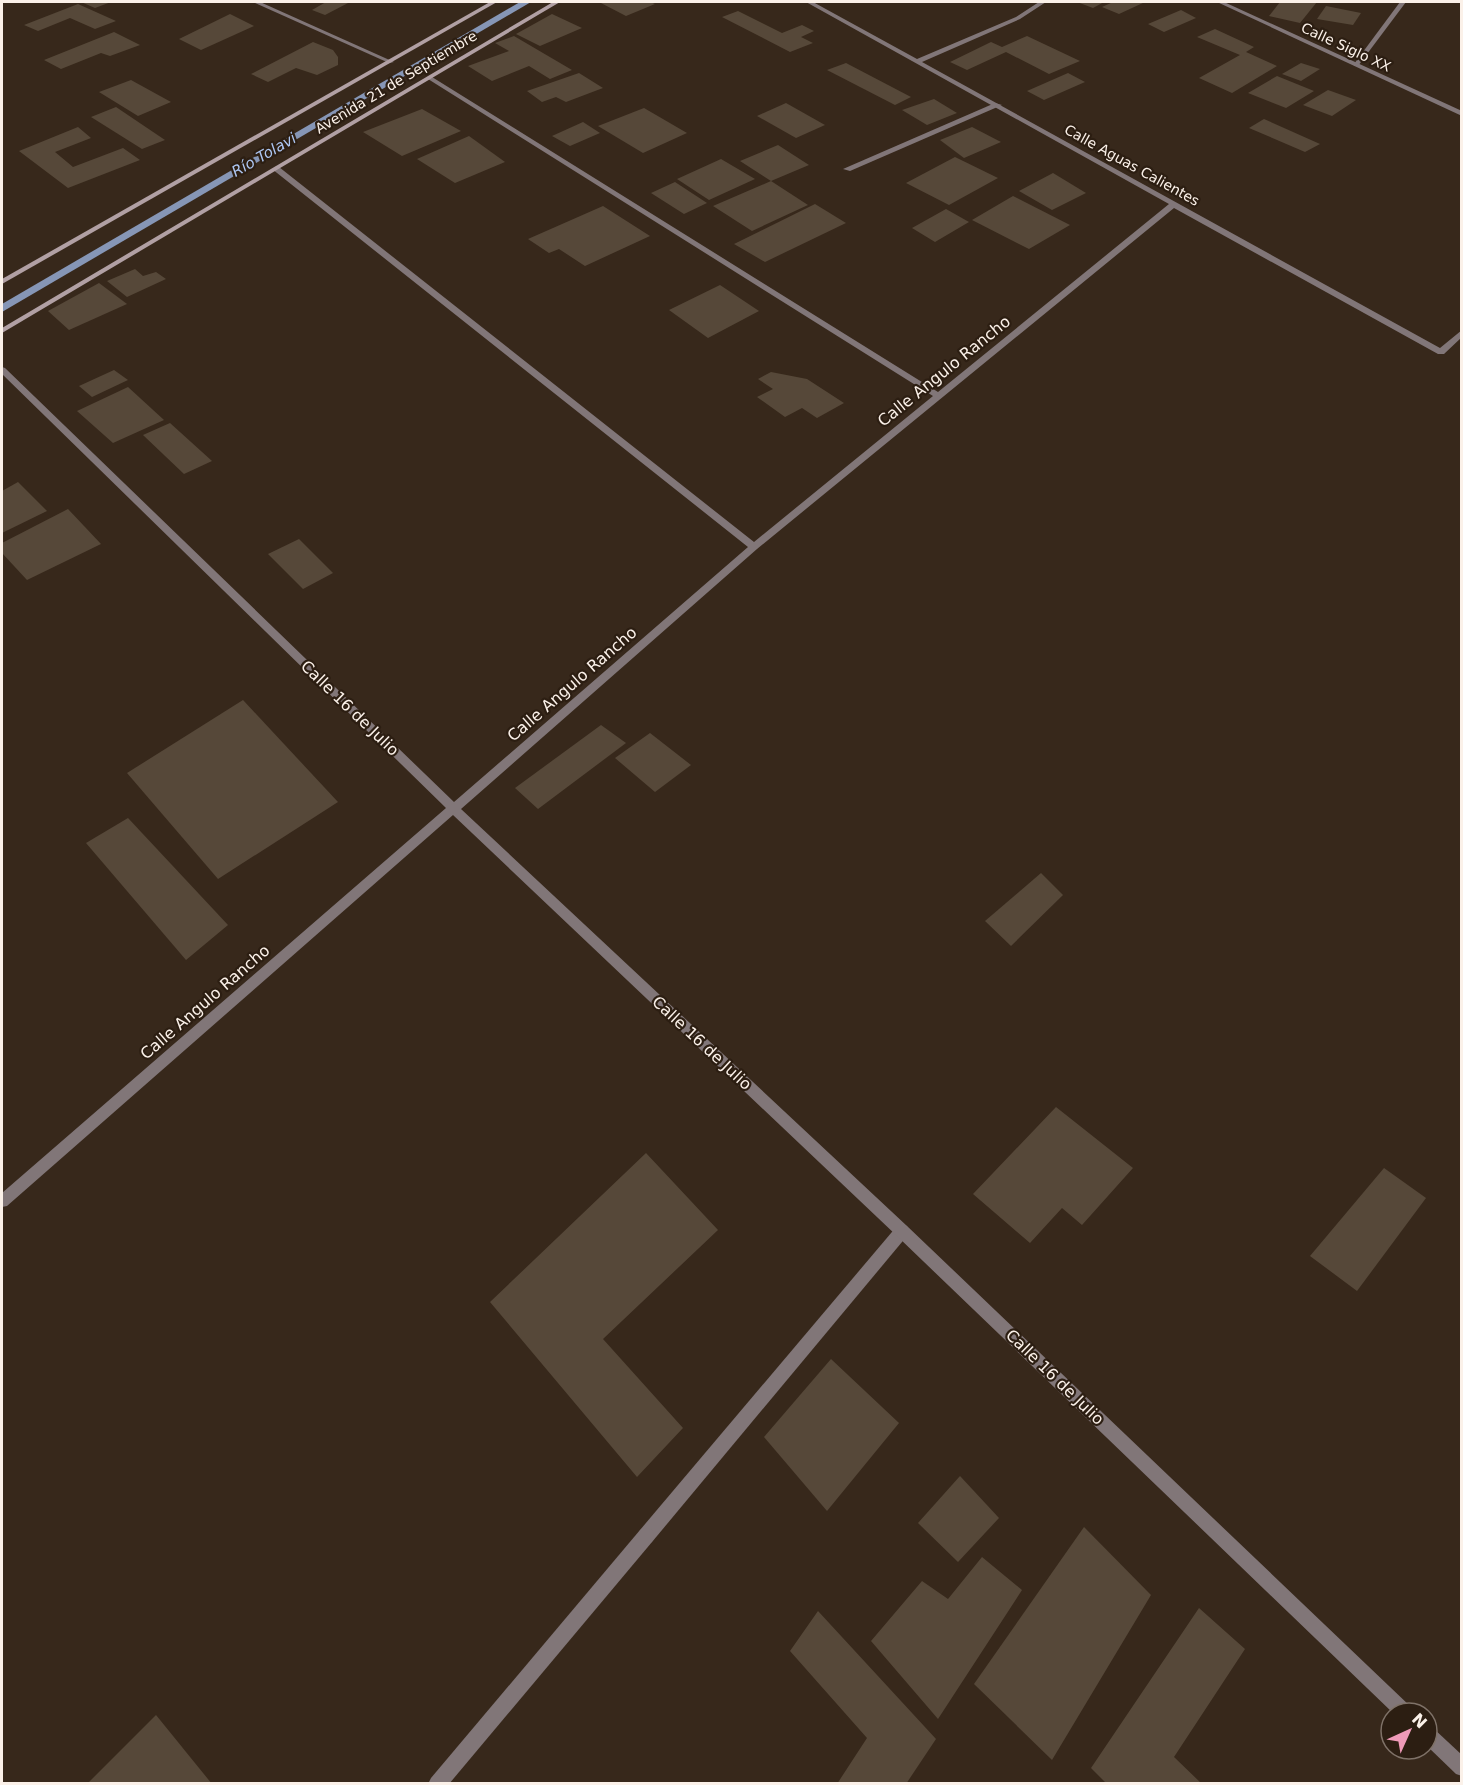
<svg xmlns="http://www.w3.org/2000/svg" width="1463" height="1785" font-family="'DejaVu Sans',sans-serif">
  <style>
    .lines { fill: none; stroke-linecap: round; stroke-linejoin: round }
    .stream { fill: #8696b6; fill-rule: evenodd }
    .building { fill: #564839 }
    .lane { fill: #817678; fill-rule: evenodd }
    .street { fill: #817678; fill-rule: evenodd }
    .secondary { fill: #b1a0a4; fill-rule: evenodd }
    .labels { text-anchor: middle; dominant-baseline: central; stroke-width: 4.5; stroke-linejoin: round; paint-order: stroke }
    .far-street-label { font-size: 14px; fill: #fbf1e9; stroke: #2c1e12 }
    .far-water-label { font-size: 15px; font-style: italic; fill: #adc6f2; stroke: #2c1e12 }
    .street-label { font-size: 16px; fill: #fbf1e9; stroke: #2c1e12 }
  </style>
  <rect width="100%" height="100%" fill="#37281b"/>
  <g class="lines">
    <polygon class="stream" points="520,2 531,2 2,312 2,304"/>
  </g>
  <g class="building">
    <polygon points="81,2 111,2 95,8"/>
    <polygon points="326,2 350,2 325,15 312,10"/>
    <polygon points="599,2 650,2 655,4 626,16"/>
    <polygon points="1077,2 1104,2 1093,8"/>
    <polygon points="1113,2 1145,2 1119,14 1102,7"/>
    <polygon points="1280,2 1317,2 1300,23 1269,16"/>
    <polygon points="78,4 116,21 95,29 70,18 38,31 24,25"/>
    <polygon points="1326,6 1361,13 1353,25 1317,19"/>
    <polygon points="1181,10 1196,18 1164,32 1148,24"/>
    <polygon points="738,11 782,33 802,25 814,31 801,37 813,43 790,52 722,17"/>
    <polygon points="230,14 254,26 201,50 179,39"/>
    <polygon points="552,14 582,28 540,46 516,34"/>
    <polygon points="1215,29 1254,47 1246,52 1277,66 1232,93 1199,78 1240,55 1197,37"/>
    <polygon points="114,32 140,45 110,56 101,53 61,69 44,60"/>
    <polygon points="514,36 572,70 550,79 529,66 492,81 468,66 509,51 495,43"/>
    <polygon points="1027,36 1080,61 1049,74 1006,52 967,70 950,62 991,42 1002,47"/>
    <polygon points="313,42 333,50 338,57 338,65 317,75 296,68 268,82 251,74"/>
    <polygon points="846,63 911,97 895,105 827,70"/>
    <polygon points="1301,63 1320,69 1301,81 1282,74"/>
    <polygon points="579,73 603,88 566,102 556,97 542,102 527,91"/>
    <polygon points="1068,73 1085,82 1044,100 1027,91"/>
    <polygon points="1277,76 1314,91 1286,108 1248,93"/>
    <polygon points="131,80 171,102 138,116 99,92"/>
    <polygon points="1328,90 1356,100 1332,116 1303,105"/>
    <polygon points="934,99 957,113 927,125 902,110"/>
    <polygon points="786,103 825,125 796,138 757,116"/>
    <polygon points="116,107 165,140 142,149 91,117"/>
    <polygon points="644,108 687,133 643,153 598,126"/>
    <polygon points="422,109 461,131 402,156 363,132"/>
    <polygon points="1264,119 1320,144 1305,152 1249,128"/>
    <polygon points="583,122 600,133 570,146 552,136"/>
    <polygon points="78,127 91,138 55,152 73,167 123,148 140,160 68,188 19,151"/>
    <polygon points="972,127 1001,142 964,158 940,140"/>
    <polygon points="469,136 505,162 455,183 417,159"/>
    <polygon points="778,145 809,165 771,181 740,161"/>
    <polygon points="955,157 998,178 949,205 906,183"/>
    <polygon points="721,159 755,179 709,200 677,179"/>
    <polygon points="1053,173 1086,193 1052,210 1019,191"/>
    <polygon points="771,181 808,205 752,231 713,206"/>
    <polygon points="675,182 707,203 684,214 651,193"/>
    <polygon points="1013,196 1070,225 1029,249 972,220"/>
    <polygon points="815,204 846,223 765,262 734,244"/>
    <polygon points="603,206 650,236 585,266 559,249 549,253 528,239"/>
    <polygon points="946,209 969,222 935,242 912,228"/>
    <polygon points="135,269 143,276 156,272 166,279 127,297 107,281"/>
    <polygon points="99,283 127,304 69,330 48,311"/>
    <polygon points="720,285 759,311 708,338 669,310"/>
    <polygon points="114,370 128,380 92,397 79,386"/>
    <polygon points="771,372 807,379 844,403 817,418 802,408 785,417 757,397 773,389 758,379"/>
    <polygon points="128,387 164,420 113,443 77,411"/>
    <polygon points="170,423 212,461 184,474 143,435"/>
    <polygon points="18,482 47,511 2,533 2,491"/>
    <polygon points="68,509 101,544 27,580 2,553 2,543"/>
    <polygon points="299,539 333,573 303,589 268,554"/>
    <polygon points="243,700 338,802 218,879 127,773"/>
    <polygon points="601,725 626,743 538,809 515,788"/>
    <polygon points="650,733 691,765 655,792 615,758"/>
    <polygon points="128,818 228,925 186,960 86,843"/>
    <polygon points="1041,873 1063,895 1011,946 985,921"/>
    <polygon points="1056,1107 1133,1168 1082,1225 1062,1208 1030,1243 973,1194"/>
    <polygon points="646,1153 718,1230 603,1339 683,1428 637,1477 490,1302"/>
    <polygon points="1384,1168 1426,1198 1357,1291 1310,1256"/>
    <polygon points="831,1359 899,1423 827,1511 764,1437"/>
    <polygon points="960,1476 999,1518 958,1562 918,1523"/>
    <polygon points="1084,1527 1151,1595 1052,1760 974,1684"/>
    <polygon points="982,1557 1022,1590 938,1719 871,1641 922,1581 948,1599"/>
    <polygon points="1199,1608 1245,1649 1174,1757 1202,1784 1107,1784 1091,1768"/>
    <polygon points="818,1611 936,1739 906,1784 837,1784 867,1738 790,1651"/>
    <polygon points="156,1715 212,1784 87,1784"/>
  </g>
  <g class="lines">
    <g class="lane">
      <polygon points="1400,2 1406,2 1358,66 1354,66 1354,64"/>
      <polygon points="995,103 1002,105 850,171 843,169"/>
      <polygon points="902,1224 907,1226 909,1231 907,1236 652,1542 646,1544 640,1542 638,1536 640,1530 897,1226"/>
    </g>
    <g class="street">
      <polygon points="253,2 260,2 394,62 389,63"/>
      <polygon points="806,2 813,2 917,59 1016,17 1039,2 1046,2 1020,19 922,62 1440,348 1462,330 1462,337 1444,354 1438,354 1174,208 757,549 461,809 907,1226 1411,1707 1413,1713 1393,1713 897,1236 453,815 7,1206 2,1207 2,1193 446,808 2,374 2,367 5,368 454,802 748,547 272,169 279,167 754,542 933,396 428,79 428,77 432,77 938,392 1169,204"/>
      <polygon points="1217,2 1224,2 1462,111 1462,116"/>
      <polygon points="646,1528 652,1530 654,1536 652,1542 449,1784 428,1784 431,1778 640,1530"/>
      <polygon points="1427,1725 1433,1728 1462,1755 1462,1776 1456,1774 1427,1746"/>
    </g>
    <g class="secondary">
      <polygon points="490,2 497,2 2,284 2,279"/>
      <polygon points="553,2 560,2 2,333 2,328"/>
    </g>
  </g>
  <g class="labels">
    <g class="far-street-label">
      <text transform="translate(1346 47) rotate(25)">Calle Siglo XX</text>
      <text transform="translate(396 82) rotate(-31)">Avenida 21 de Septiembre</text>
      <text transform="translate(1132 165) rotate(29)">Calle Aguas Calientes</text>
    </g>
    <g class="far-water-label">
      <text transform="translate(264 155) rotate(-30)">Río Tolavi</text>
    </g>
    <g class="street-label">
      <text transform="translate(944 371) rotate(-39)">Calle Angulo Rancho</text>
      <text transform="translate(572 684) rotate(-41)">Calle Angulo Rancho</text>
      <text transform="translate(350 708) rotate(44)">Calle 16 de Julio</text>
      <text transform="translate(205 1002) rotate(-41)">Calle Angulo Rancho</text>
      <text transform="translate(702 1043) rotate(43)">Calle 16 de Julio</text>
      <text transform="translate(1055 1377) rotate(44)">Calle 16 de Julio</text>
    </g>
  </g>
  <rect width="1463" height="1785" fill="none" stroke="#fbf1e9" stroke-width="6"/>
  <g transform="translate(1409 1731) rotate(45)"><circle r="28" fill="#2c1e12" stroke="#7f7268" stroke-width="1.5"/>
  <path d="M0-4.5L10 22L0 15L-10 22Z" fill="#ef9ab8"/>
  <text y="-9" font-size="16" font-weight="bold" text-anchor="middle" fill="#fbf1e9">N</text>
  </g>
</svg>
